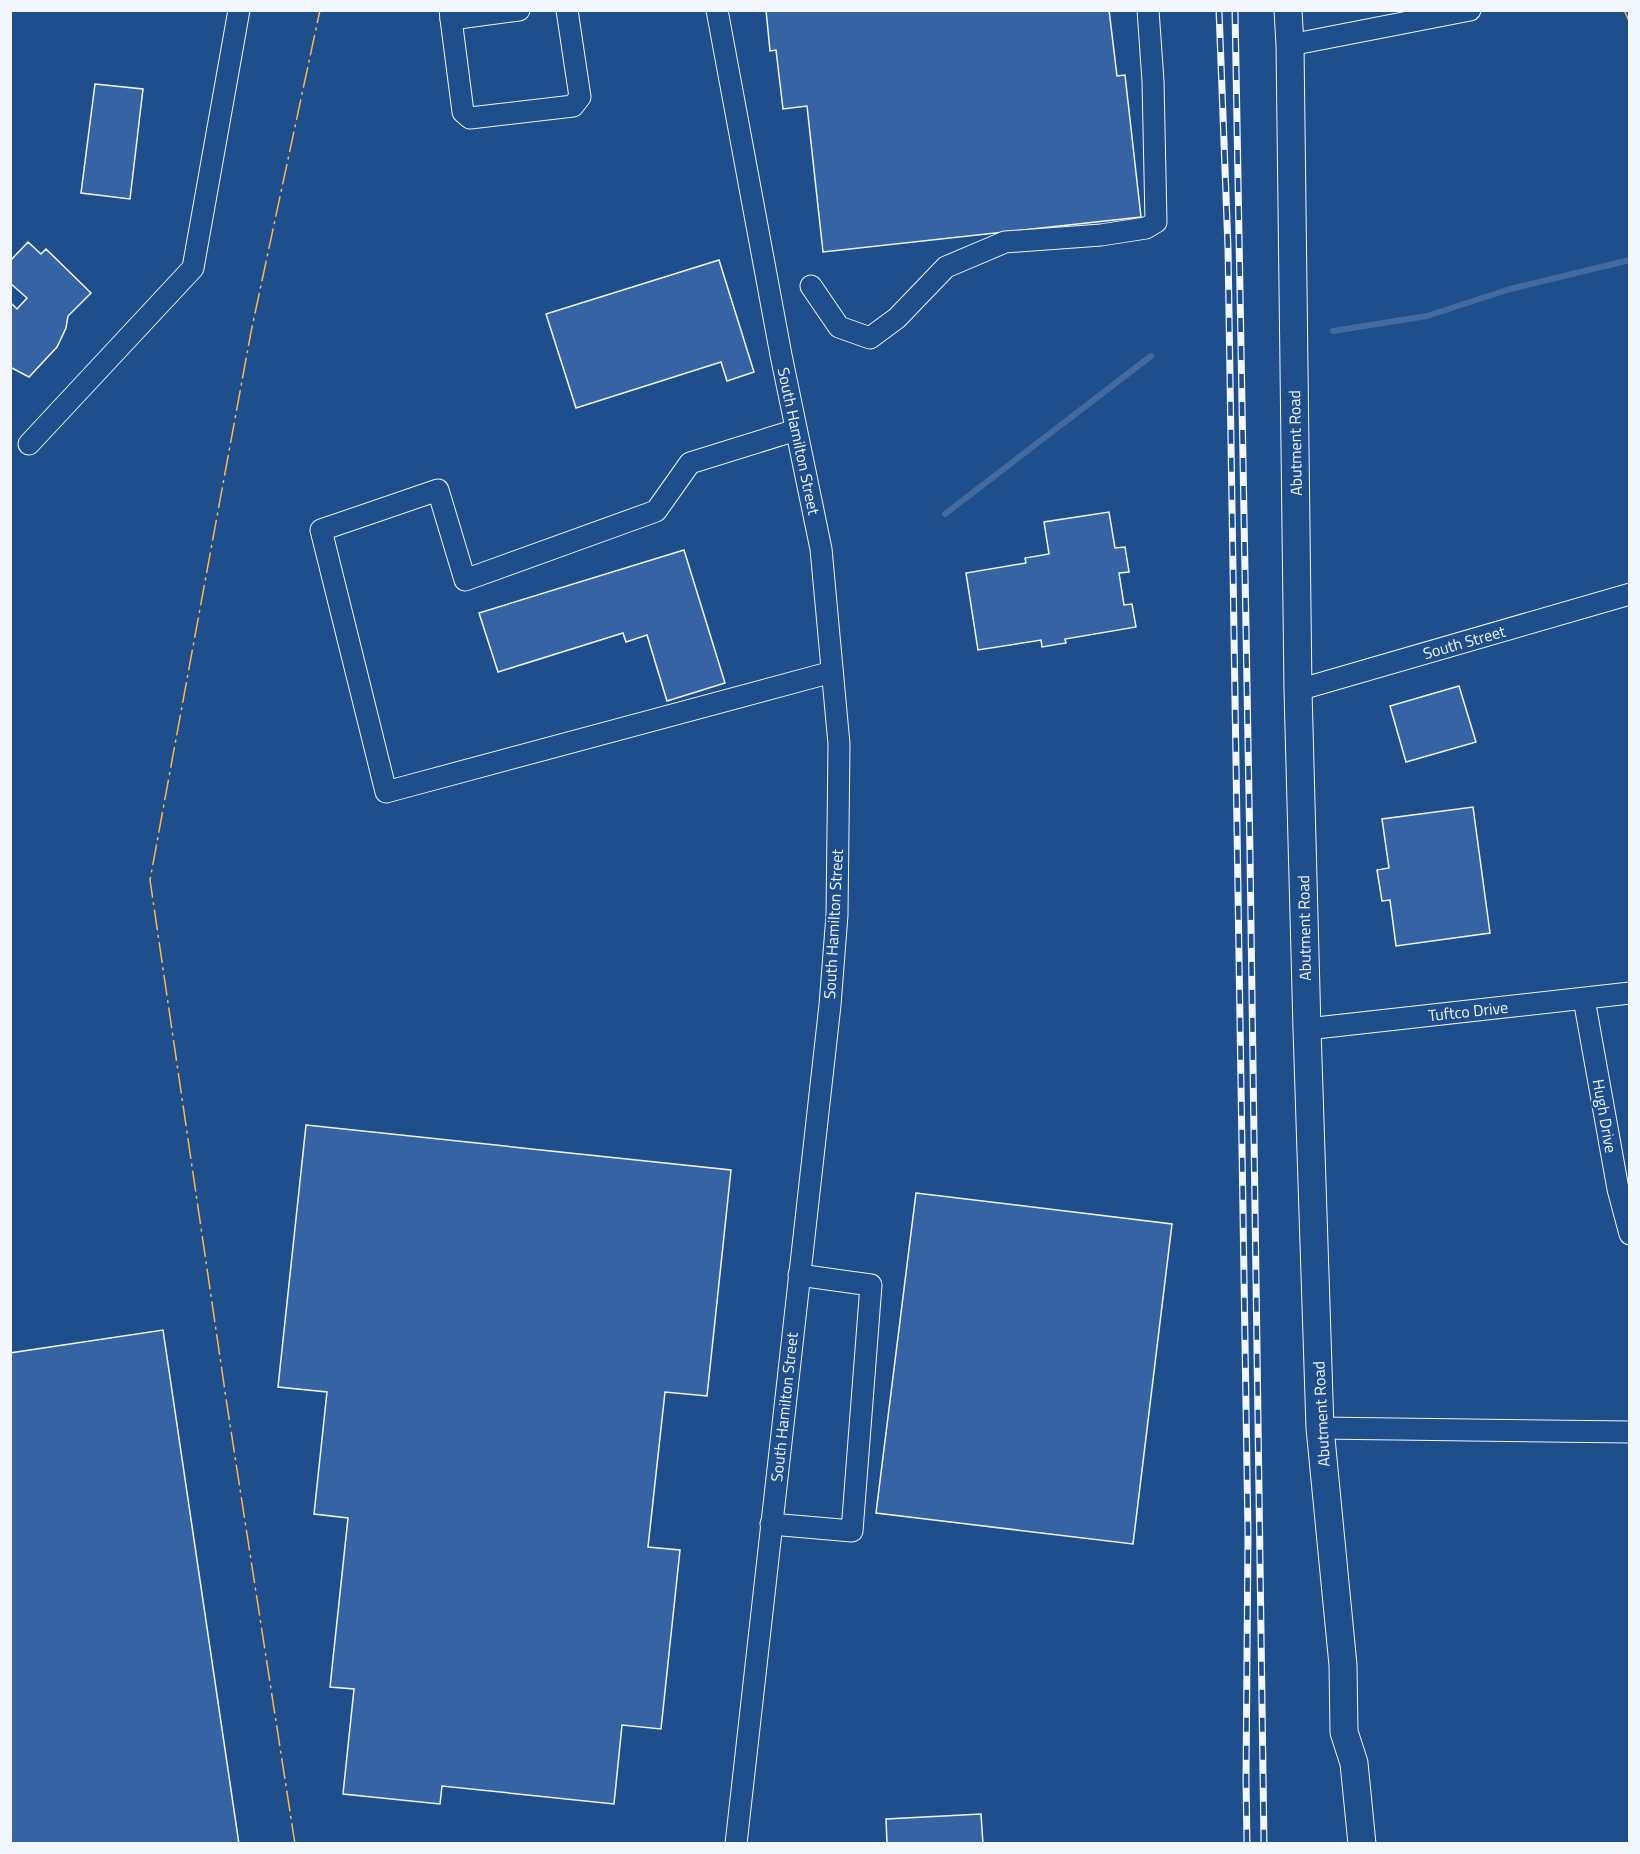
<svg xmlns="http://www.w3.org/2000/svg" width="1640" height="1854" font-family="'Titillium Web',sans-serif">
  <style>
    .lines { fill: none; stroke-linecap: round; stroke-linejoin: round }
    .stream { stroke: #446ba0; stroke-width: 6 }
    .building { fill: #3563a3; stroke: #f2f6ff; stroke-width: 1.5 }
    .minor-casing { stroke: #f2f6ff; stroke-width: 23 }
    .major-casing { stroke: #f2f6ff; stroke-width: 29 }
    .minor { stroke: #1f4e8c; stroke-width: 21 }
    .major { stroke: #1f4e8c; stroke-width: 27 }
    .rail-casing { stroke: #f2f6ff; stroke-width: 7 }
    .rail { stroke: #1f4e8c; stroke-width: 4.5; stroke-dasharray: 14; stroke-linecap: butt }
    .power { stroke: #ffb74d; stroke-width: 1.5; stroke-dasharray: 21 4.5 3 4.5; stroke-linecap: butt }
    .labels { text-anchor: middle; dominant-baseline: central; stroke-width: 4.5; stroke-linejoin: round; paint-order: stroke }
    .street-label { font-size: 16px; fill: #f2f6ff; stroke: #1f4e8c }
  </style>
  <rect width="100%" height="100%" fill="#1f4e8c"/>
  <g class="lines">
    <g class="stream">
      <polyline points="1333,331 1427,316 1510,289 1630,260"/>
      <polyline points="945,514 1151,356"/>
    </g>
  </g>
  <g class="building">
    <polygon points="766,10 1109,10 1117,76 1125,75 1141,217 823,252 807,106 783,109 776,50 770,51"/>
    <polygon points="95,84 143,89 130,199 81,193"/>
    <polygon points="28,242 41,254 46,249 91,293 68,316 66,328 57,347 29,377 10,367 10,302 17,309 27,298 10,283 10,261"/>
    <polygon points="719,260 754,372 727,381 721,362 576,408 546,314"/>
    <polygon points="1109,512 1115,548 1125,547 1129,572 1119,573 1124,605 1132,604 1136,627 1065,639 1066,643 1042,647 1041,640 978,650 966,573 1026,563 1025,558 1049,554 1044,522"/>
    <polygon points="684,550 725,683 667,701 647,635 626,642 623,633 498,672 479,613"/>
    <polygon points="1459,686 1476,742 1406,762 1390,706"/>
    <polygon points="1473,807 1490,933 1396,946 1390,900 1382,901 1377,870 1389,868 1382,819"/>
    <polygon points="306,1125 731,1170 707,1396 665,1392 648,1547 680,1550 661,1729 622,1725 614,1804 442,1786 440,1804 343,1794 354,1689 330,1687 348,1518 314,1514 327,1392 278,1387"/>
    <polygon points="916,1193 1172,1224 1133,1544 876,1513"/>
    <polygon points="163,1330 239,1844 10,1844 10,1353"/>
    <polygon points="981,1814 983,1844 887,1844 886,1819"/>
  </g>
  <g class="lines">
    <defs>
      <g id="minor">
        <polyline points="450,10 451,19 519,10"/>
        <polyline points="717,10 781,355 821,549 839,744 837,915 830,1005 736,1844"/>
        <polyline points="451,19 463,112 470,118 573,106 580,97 567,10"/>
        <polyline points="1290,45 1470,10"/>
        <polyline points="811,286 839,327 870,338 897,318 946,267 1005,242 1101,235 1146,228 1156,222 1153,81 1148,10"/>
        <polyline points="796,430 690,463 656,511 465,580 438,490 321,530 386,792 832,672"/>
        <polyline points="29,444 193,268 239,10"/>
        <polyline points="1298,690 1630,594"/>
        <polyline points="1584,999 1618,1189 1630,1234"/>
        <polyline points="1307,1029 1630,993"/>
        <polyline points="1320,1428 1630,1432"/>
        <polyline points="771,1524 852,1531 871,1285 799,1275"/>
      </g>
      <polyline id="major" points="1288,10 1290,45 1298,690 1307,1029 1320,1428 1343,1665 1344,1732 1354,1763 1362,1844"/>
    </defs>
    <use href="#minor" class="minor-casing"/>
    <use href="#major" class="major-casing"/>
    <use href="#minor" class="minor"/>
    <use href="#major" class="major"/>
    <defs>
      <g id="rail">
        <polyline points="1219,10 1228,248 1248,1534 1246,1780 1247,1844"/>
        <polyline points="1235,10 1250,854 1264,1844"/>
      </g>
    </defs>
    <use href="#rail" class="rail-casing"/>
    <use href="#rail" class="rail"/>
    <g class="power">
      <polyline points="1624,10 1630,23"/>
      <polyline points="295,1844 227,1405 150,880 251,332 320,10"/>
    </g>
  </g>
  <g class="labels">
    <g class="street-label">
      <text transform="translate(799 441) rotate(78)">South Hamilton Street</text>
      <text transform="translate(1295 443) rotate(-91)">Abutment Road</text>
      <text transform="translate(1464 642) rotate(-16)">South Street</text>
      <text transform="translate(833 924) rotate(-87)">South Hamilton Street</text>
      <text transform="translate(1304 928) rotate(-91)">Abutment Road</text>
      <text transform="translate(1468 1011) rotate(-6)">Tuftco Drive</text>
      <text transform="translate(1605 1116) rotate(80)">Hugh Drive</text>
      <text transform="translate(784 1407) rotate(-84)">South Hamilton Street</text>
      <text transform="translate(1321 1414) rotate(-93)">Abutment Road</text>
    </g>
  </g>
  <rect width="1640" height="1854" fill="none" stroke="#f2f6ff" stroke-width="24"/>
</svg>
